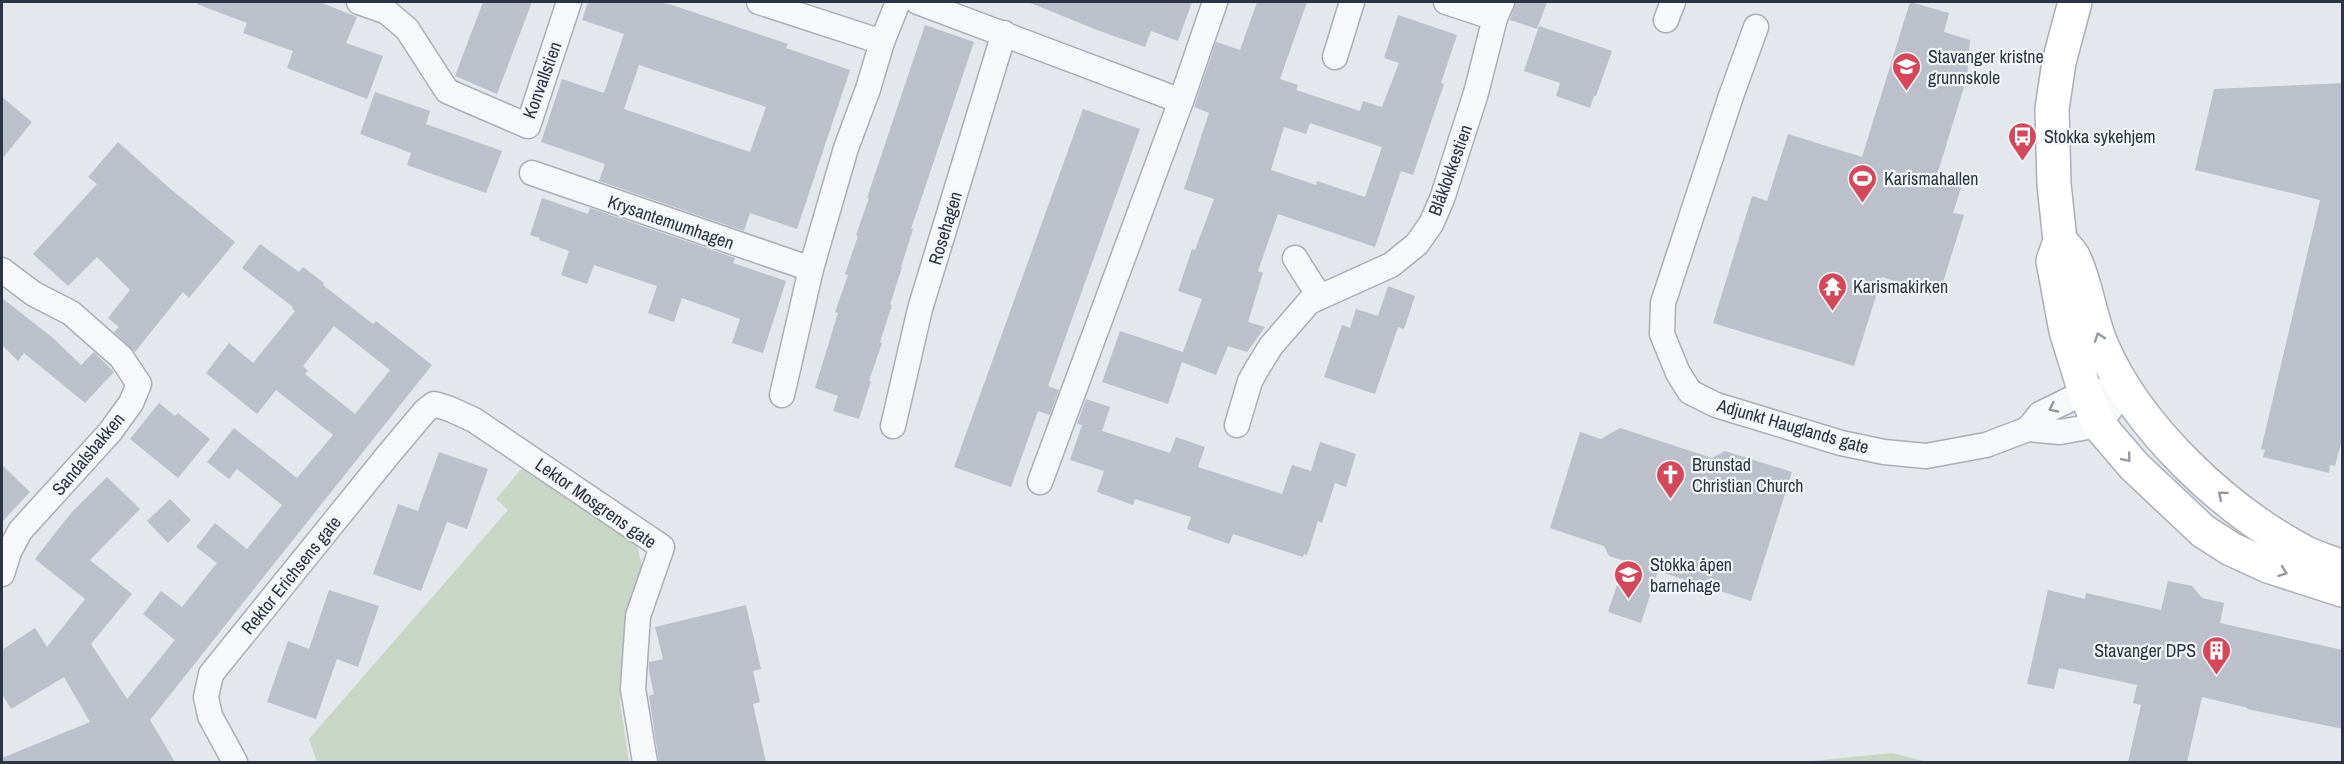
<svg xmlns="http://www.w3.org/2000/svg" width="2344" height="764" font-family="'Archivo Narrow',sans-serif">
  <style>
    .green { fill: #c9d6c5 }
    .building { fill: #bbc0ca; fill-rule: evenodd }
    .lines { fill: none; stroke-linecap: round; stroke-linejoin: round }
    .street-casing { stroke: #a9aeb7; stroke-width: 27 }
    .secondary-casing { stroke: #a9aeb7; stroke-width: 36 }
    .street { stroke: #f7f8fa; stroke-width: 24 }
    .secondary { stroke: #fff; stroke-width: 33 }
    .oneway { stroke: #959aa2 }
    .oneway2 { stroke: #9196a0 }
    .labels { text-anchor: middle; dominant-baseline: central; stroke-width: 4.5; stroke-linejoin: round; paint-order: stroke }
    .poi-label { font-size: 18px; fill: #2b3445; stroke: #f4f6f9; text-anchor: start }
    .street-label { font-size: 18px; fill: #2b3445; stroke: #f4f6f9 }
  </style>
  <rect width="100%" height="100%" fill="#e4e7ec"/>
  <g class="green">
    <polygon points="523,467 636,541 642,566 627,611 620,702 629,762 317,762 309,739 508,510 496,499"/>
    <polygon points="1892,753 1928,762 1802,762"/>
  </g>
  <g class="building">
    <polygon points="198,2 320,2 357,17 346,43 383,56 367,99 287,68 293,51 243,33 247,23 197,4"/>
    <polygon points="483,2 532,2 497,94 455,76"/>
    <path d="M588,2H658L672,5L788,44L786,48L850,70L797,229L750,213L744,231L599,181L605,164L541,142L562,79L604,93L624,34L582,20ZM639,65L766,107L750,152L624,109Z"/>
    <polygon points="1028,2 1192,2 1178,41 1151,31 1145,47 1097,30"/>
    <path d="M1257,2H1307L1280,79L1298,85L1296,90L1360,111L1363,101L1382,107L1399,63L1384,58L1398,15L1457,35L1441,83L1444,84L1413,175L1401,171L1375,247L1278,214L1258,271L1263,273L1248,322L1265,327L1247,352L1228,346L1216,375L1182,362L1168,404L1102,382L1120,331L1183,352L1202,299L1178,291L1192,249L1195,250L1214,199L1184,189L1209,113L1194,107L1216,42L1240,50ZM1310,123L1382,147L1365,197L1317,181L1316,185L1271,170L1284,127L1306,134Z"/>
    <polygon points="1516,2 1547,2 1537,29 1510,20"/>
    <polygon points="1910,2 1949,13 1944,32 1970,40 1967,77 1938,172 1963,182 1953,213 1964,215 1939,295 1882,277 1854,366 1713,323 1751,199 1753,196 1767,201 1788,134 1862,157"/>
    <polygon points="925,25 974,42 911,229 913,229 901,267 902,267 890,305 892,305 880,342 882,343 869,381 871,381 859,419 833,411 838,396 815,388 838,313 835,312 848,275 845,274 858,236 856,235 869,198 867,198"/>
    <polygon points="1539,26 1612,51 1596,96 1594,96 1590,108 1556,96 1560,83 1524,71"/>
    <polygon points="2343,83 2343,436 2335,466 2330,465 2329,473 2263,457 2265,450 2261,449 2320,200 2195,170 2214,89"/>
    <polygon points="375,92 430,111 426,124 502,151 486,193 407,165 411,153 360,134"/>
    <polygon points="2,97 32,122 2,159"/>
    <polygon points="1083,109 1140,129 1048,386 1059,390 1050,415 1038,411 1011,487 954,467"/>
    <polygon points="118,142 167,186 235,242 189,298 183,292 135,352 114,332 119,327 108,318 130,290 97,257 68,286 33,254 97,184 88,177"/>
    <polygon points="542,198 588,214 590,208 735,258 733,263 786,281 763,353 732,343 740,319 682,298 674,322 648,313 657,286 594,265 587,284 561,275 569,251 539,240 540,238 530,235"/>
    <path d="M260,244L299,272L303,267L324,283L323,285L373,324L376,321L432,365L150,720L175,762H2V758L90,722L64,677L11,709L2,694V650L35,628L47,647L85,599L35,559L71,513L107,477L140,509L90,560L132,594L91,644L127,699L175,640L143,614L161,591L182,607L217,563L196,547L215,523L247,549L282,505L237,469L229,479L207,462L234,428L297,478L333,435L276,390L257,414L206,373L229,343L253,363L295,311L292,309L293,307L242,268ZM334,326L390,370L355,414L305,374L308,371L303,366Z"/>
    <polygon points="1388,286 1415,296 1404,329 1398,327 1375,394 1324,377 1342,325 1350,328 1356,309 1378,316"/>
    <polygon points="2,298 53,338 81,365 94,352 114,372 85,403 24,353 18,361 2,345"/>
    <polygon points="1086,399 1110,407 1102,431 1170,453 1176,437 1205,447 1198,467 1282,494 1292,465 1311,471 1320,442 1356,454 1346,487 1335,483 1322,523 1318,521 1307,555 1304,554 1303,557 1233,534 1229,544 1187,529 1191,517 1135,499 1133,505 1097,492 1104,471 1070,460 1082,425 1077,424"/>
    <polygon points="159,403 175,416 178,413 210,439 178,478 130,439"/>
    <polygon points="1620,428 1712,458 1725,451 1792,472 1751,601 1658,571 1641,623 1608,612 1625,561 1609,556 1604,546 1550,528 1580,432 1601,439"/>
    <polygon points="439,452 488,469 467,529 447,522 421,591 373,574 398,504 418,511"/>
    <polygon points="2,465 30,492 2,522"/>
    <polygon points="170,499 191,520 168,543 147,521"/>
    <polygon points="2168,581 2192,586 2202,598 2224,603 2220,623 2343,650 2343,729 2247,709 2248,708 2202,697 2187,762 2128,762 2141,705 2133,703 2137,685 2059,668 2054,689 2027,684 2048,590 2085,599 2086,593 2161,610"/>
    <polygon points="329,590 379,606 358,667 337,659 316,719 267,702 288,641 309,649"/>
    <polygon points="746,605 761,669 753,671 760,702 753,704 766,762 659,762 649,696 654,694 649,671 649,662 663,659 655,627"/>
  </g>
  <g class="lines">
    <defs>
      <g id="street">
        <polyline points="359,2 387,12 407,29 447,91 528,126 569,2"/>
        <polyline points="759,2 882,42"/>
        <polyline points="918,2 1181,101 1215,2"/>
        <polyline points="1446,2 1495,18"/>
        <polyline points="1666,20 1673,2"/>
        <polyline points="1756,27 1731,96 1663,303 1662,334 1678,373 1690,392 1716,405 1841,443 1884,452 1926,456 1986,445 2028,429 2060,432 2099,425 2124,390"/>
        <polyline points="1335,57 1352,2"/>
        <polyline points="532,173 811,269"/>
        <polyline points="1295,258 1319,296"/>
        <polyline points="2,270 34,294 71,313 121,357 139,384 131,403 110,432 20,531 9,552 2,574"/>
        <polyline points="782,395 811,269 846,148 868,89 882,42 898,2"/>
        <polyline points="1237,425 1250,381 1258,367 1271,346 1309,302 1391,265 1417,244 1431,224 1442,199 1476,93 1495,18 1502,2"/>
        <polyline points="893,426 920,309 1004,33"/>
        <polyline points="2028,429 2040,414 2085,392 2101,391"/>
        <polyline points="1040,482 1181,101"/>
        <polyline points="235,762 210,716 206,697 211,674 388,455 425,411 434,404 450,409 474,420 662,547 638,616 633,689 645,762"/>
      </g>
      <g id="secondary">
        <polyline points="2075,2 2059,62 2052,109 2054,184 2060,241 2053,261 2066,331 2085,392 2099,425 2134,466 2203,531 2231,549 2268,566 2342,590"/>
        <path d="M2060,241C2065,246 2071,252 2074,258C2087,286 2090,318 2102,346C2138,429 2225,510 2304,552C2316,558 2330,562 2342,567"/>
      </g>
    </defs>
    <use href="#street" class="street-casing"/>
    <use href="#secondary" class="secondary-casing"/>
    <use href="#street" class="street"/>
    <use href="#secondary" class="secondary"/>
  </g>
  <defs><path id="oneway-chevron" d="M-2-3.5L2.5 0L-2 3.5" fill="none" stroke-width="1.6" stroke-linecap="round" stroke-linejoin="round" transform="scale(1.5)"/></defs>
  <g class="oneway">
    <use href="#oneway-chevron" transform="translate(2099 337) rotate(-109)"/>
    <use href="#oneway-chevron" transform="translate(2127 458) rotate(50)"/>
    <use href="#oneway-chevron" transform="translate(2222 495) rotate(-140)"/>
    <use href="#oneway-chevron" transform="translate(2283 572) rotate(20)"/>
  </g>
  <use class="oneway2" href="#oneway-chevron" transform="translate(2053 408) rotate(155)"/>
  <defs>
    <symbol id="school-pin" viewBox="-11 -11 22 30"><path d="M0 17L-7.5 6A9.5 9.5 0 1 1 7.5 6Z" fill="#d1495b" stroke="#f4f6f9"/><path d="M0-5L7-2L0 1L-7-2ZM-4 1L0 2.5L4 1V4Q0 6-4 4Z" fill="#fff"/></symbol>
    <symbol id="bus-pin" viewBox="-11 -11 22 30"><path d="M0 17L-7.5 6A9.5 9.5 0 1 1 7.5 6Z" fill="#d1495b" stroke="#f4f6f9"/><path d="M-5-6H5V4H4V6H2V4H-2V6H-4V4H-5ZM-3.5-4V0h7V-4ZM-3.5 1.2v1.5H-2V1.2ZM2 1.2v1.5H3.5V1.2Z" fill="#fff"/></symbol>
    <symbol id="stadium-pin" viewBox="-11 -11 22 30"><path d="M0 17L-7.5 6A9.5 9.5 0 1 1 7.5 6Z" fill="#d1495b" stroke="#f4f6f9"/><path d="M0-5a6.5 5 0 1 0 0 10a6.5 5 0 1 0 0-10ZM-3.5-1.8h7v3.6h-7Z" fill="#fff"/></symbol>
    <symbol id="temple-pin" viewBox="-11 -11 22 30"><path d="M0 17L-7.5 6A9.5 9.5 0 1 1 7.5 6Z" fill="#d1495b" stroke="#f4f6f9"/><path d="M0-6L5-2H3V0L6.5 2.5H4V6H1.5V3h-3V6H-4V2.5H-6.5L-3 0V-2H-5Z" fill="#fff"/></symbol>
    <symbol id="church-pin" viewBox="-11 -11 22 30"><path d="M0 17L-7.5 6A9.5 9.5 0 1 1 7.5 6Z" fill="#d1495b" stroke="#f4f6f9"/><path d="M-1.2-6h2.4v3.5h3.3v2.4h-3.3V6h-2.4V-.1h-3.3v-2.4h3.3Z" fill="#fff"/></symbol>
    <symbol id="building-pin" viewBox="-11 -11 22 30"><path d="M0 17L-7.5 6A9.5 9.5 0 1 1 7.5 6Z" fill="#d1495b" stroke="#f4f6f9"/><path d="M-4-6H4V6H1V3H-1V6H-4ZM-2.5-4.3h1.7v1.8h-1.7ZM.8-4.3h1.7v1.8H.8ZM-2.5-1h1.7V.8h-1.7ZM.8-1h1.7V.8H.8Z" fill="#fff"/></symbol>
  </defs>
  <g fill-rule="evenodd">
    <use href="#school-pin" x="1890" y="50" width="33" height="45"/>
    <use href="#bus-pin" x="2006" y="120" width="33" height="45"/>
    <use href="#stadium-pin" x="1846" y="162" width="33" height="45"/>
    <use href="#temple-pin" x="1816" y="270" width="33" height="45"/>
    <use href="#church-pin" x="1654" y="458" width="33" height="45"/>
    <use href="#school-pin" x="1612" y="558" width="33" height="45"/>
    <use href="#building-pin" x="2200" y="634" width="33" height="45"/>
  </g>
  <g class="labels">
    <g class="poi-label">
      <text x="1928" y="56">Stavanger kristne<tspan x="1928" dy="21">grunnskole</tspan></text>
      <text x="2044" y="136">Stokka sykehjem</text>
      <text x="1884" y="178">Karismahallen</text>
      <text x="1853" y="286">Karismakirken</text>
      <text x="1692" y="464">Brunstad<tspan x="1692" dy="21">Christian Church</tspan></text>
      <text x="1650" y="564">Stokka åpen<tspan x="1650" dy="21">barnehage</tspan></text>
      <text x="2196" y="650" text-anchor="end">Stavanger DPS</text>
    </g>
    <g class="street-label">
      <text transform="translate(542 80) rotate(-70)">Konvallstien</text>
      <text transform="translate(1450 170) rotate(-70)">Blåklokkestien</text>
      <text transform="translate(671 222) rotate(19)">Krysantemumhagen</text>
      <text transform="translate(945 228) rotate(-73)">Rosehagen</text>
      <text transform="translate(1793 426) rotate(16)">Adjunkt Hauglands gate</text>
      <text transform="translate(88 454) rotate(-50)">Sandalsbakken</text>
      <text transform="translate(596 503) rotate(35)">Lektor Mosgrens gate</text>
      <text transform="translate(291 575) rotate(-51)">Rektor Erichsens gate</text>
    </g>
  </g>
  <rect width="2344" height="764" fill="none" stroke="#2b3445" stroke-width="6"/>
</svg>
